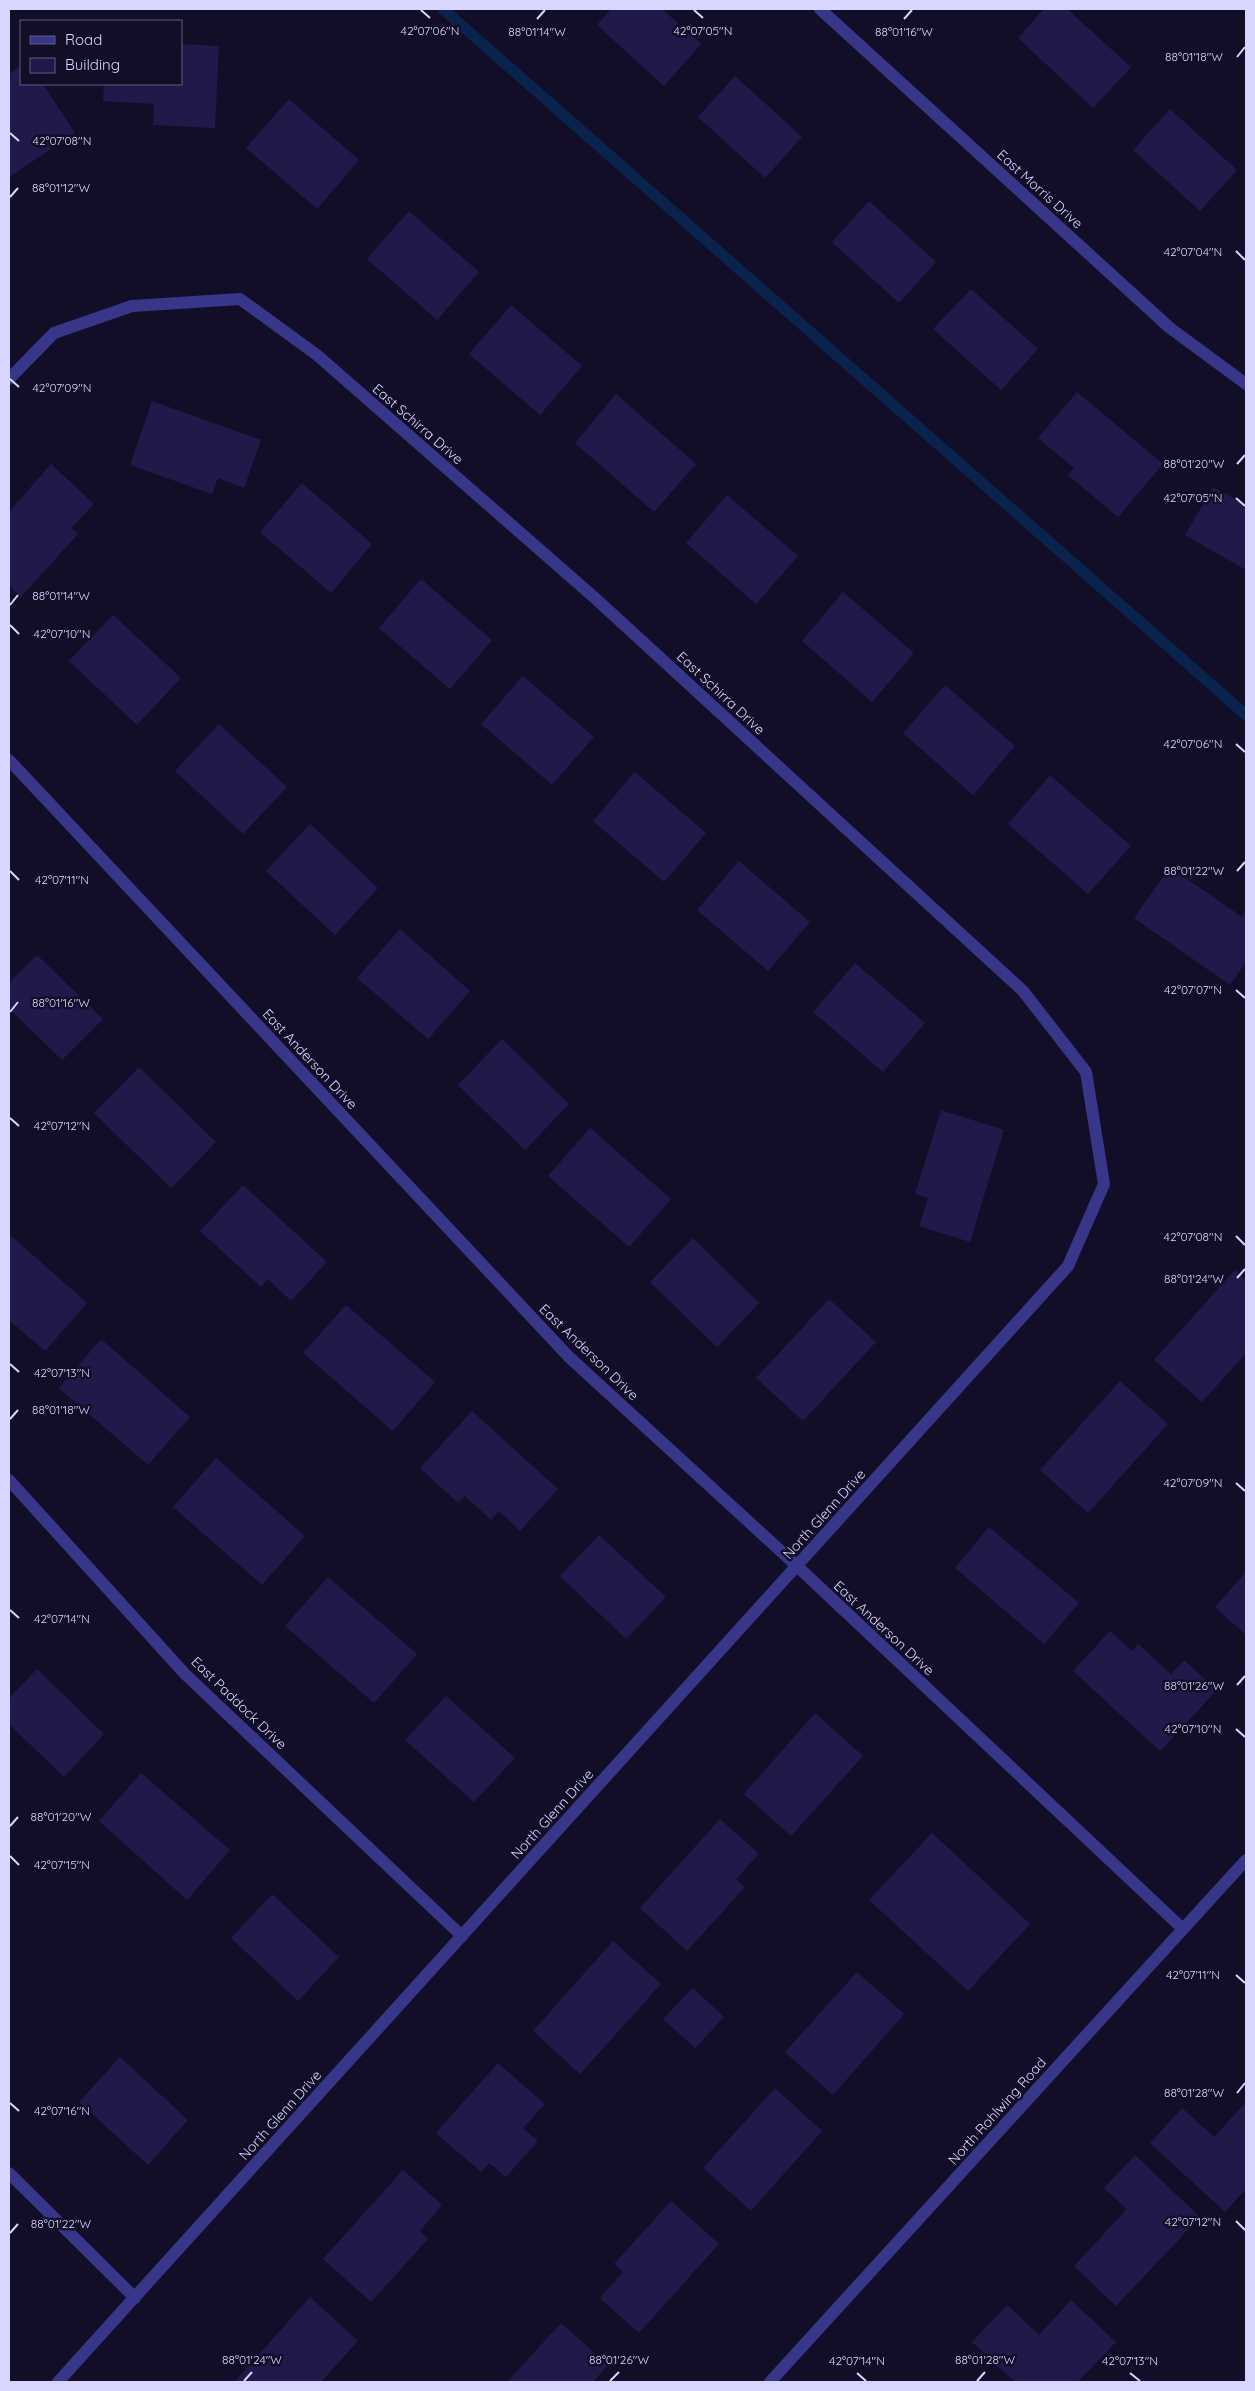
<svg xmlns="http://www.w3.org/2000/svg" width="1255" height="2391" font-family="Quicksand,sans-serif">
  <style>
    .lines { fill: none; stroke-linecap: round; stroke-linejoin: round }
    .stream { stroke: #09234c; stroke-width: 11 }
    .building { fill: #21194a }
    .minor { stroke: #373689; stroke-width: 12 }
    .tertiary { stroke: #373689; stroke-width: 12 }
    .ticks { fill: none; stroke: #d8d5ff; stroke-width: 2 }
    .labels { text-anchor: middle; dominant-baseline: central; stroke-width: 5; stroke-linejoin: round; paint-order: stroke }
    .street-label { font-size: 14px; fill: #d8d5ff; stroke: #120e28 }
    .ticks-label { font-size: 12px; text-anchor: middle; fill: #d8d5ff; stroke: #120e28; stroke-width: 5; stroke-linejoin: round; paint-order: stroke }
  </style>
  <rect width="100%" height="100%" fill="#120e28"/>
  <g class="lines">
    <polyline class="stream" points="443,9 1246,715"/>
  </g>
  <g class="building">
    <polygon points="611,9 662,9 701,44 664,86 597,25"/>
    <polygon points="1044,9 1067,9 1131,67 1093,108 1018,38"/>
    <polygon points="181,44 219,46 215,128 153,125 154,104 103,101 104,84 181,84"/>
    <polygon points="21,66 21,84 43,84 75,133 9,177 9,74"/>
    <polygon points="735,76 802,137 765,178 698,117"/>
    <polygon points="289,99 359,160 317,209 246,148"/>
    <polygon points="1170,109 1237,170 1200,211 1133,150"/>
    <polygon points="869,201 936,262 899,303 832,242"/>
    <polygon points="409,211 479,272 437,320 367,259"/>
    <polygon points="971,289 1038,349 1001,390 933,329"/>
    <polygon points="511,305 582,366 540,415 469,354"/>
    <polygon points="1077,392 1163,464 1118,517 1068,475 1074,468 1038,438"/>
    <polygon points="616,394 696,464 654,512 575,443"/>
    <polygon points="152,401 261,440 244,488 218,478 212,494 130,465"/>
    <polygon points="51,464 94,504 71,528 78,534 21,597 9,585 9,512"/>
    <polygon points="302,483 372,544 331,593 260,532"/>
    <polygon points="1213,487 1246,505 1246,570 1185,535"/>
    <polygon points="727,495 798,556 756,604 686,543"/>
    <polygon points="421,579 492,640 450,689 379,628"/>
    <polygon points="843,592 914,653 872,702 802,641"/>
    <polygon points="113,615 181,678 137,725 69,661"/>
    <polygon points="523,676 594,737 552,785 481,724"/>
    <polygon points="945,685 1015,746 973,795 903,733"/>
    <polygon points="219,724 287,787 243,834 175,771"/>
    <polygon points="635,772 706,833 664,882 593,821"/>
    <polygon points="1050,775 1131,846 1088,894 1008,824"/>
    <polygon points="310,824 378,888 335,935 266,871"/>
    <polygon points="739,861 810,922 768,971 697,910"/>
    <polygon points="1170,867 1242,917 1246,911 1246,962 1230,985 1134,918"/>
    <polygon points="400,929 470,991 428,1039 357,978"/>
    <polygon points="37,955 103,1019 62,1060 9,1008 9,983"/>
    <polygon points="855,963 925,1023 883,1072 813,1012"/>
    <polygon points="502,1039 569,1104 525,1150 458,1085"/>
    <polygon points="139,1067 216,1142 171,1188 94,1113"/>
    <polygon points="941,1110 1004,1130 970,1242 919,1226 928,1198 915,1194"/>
    <polygon points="590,1128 671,1199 629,1247 548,1176"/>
    <polygon points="243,1185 327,1262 291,1301 268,1279 261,1287 200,1231"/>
    <polygon points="9,1234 87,1303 45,1351 9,1320"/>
    <polygon points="693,1238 759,1303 717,1347 650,1282"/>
    <polygon points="1235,1270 1246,1280 1246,1353 1202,1402 1154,1360"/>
    <polygon points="829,1299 876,1342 803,1421 756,1378"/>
    <polygon points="346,1305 435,1382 393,1431 303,1353"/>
    <polygon points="101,1339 190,1417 148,1465 59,1388"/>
    <polygon points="1120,1381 1168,1424 1088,1513 1040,1470"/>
    <polygon points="472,1411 558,1489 520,1531 499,1511 491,1520 465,1496 458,1503 420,1468"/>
    <polygon points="216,1458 305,1536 262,1585 173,1507"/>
    <polygon points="989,1527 1079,1603 1044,1644 955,1568"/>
    <polygon points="599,1535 666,1597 626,1639 560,1576"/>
    <polygon points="1246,1572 1246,1635 1215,1607"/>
    <polygon points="328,1577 417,1654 374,1703 285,1626"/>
    <polygon points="1110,1631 1132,1651 1138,1644 1171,1674 1184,1660 1217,1690 1160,1751 1073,1671"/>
    <polygon points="37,1669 104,1734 64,1777 9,1724 9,1698"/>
    <polygon points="446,1696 515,1758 474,1802 405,1740"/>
    <polygon points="815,1713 863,1756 791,1836 744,1794"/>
    <polygon points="141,1773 230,1850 187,1900 99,1821"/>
    <polygon points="720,1819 759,1854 736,1879 745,1887 687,1951 640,1908"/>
    <polygon points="932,1833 1030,1924 968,1991 869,1900"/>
    <polygon points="272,1894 339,1957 298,2001 231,1938"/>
    <polygon points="613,1941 661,1984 580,2074 533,2031"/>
    <polygon points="857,1972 904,2014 833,2095 785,2052"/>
    <polygon points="693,1988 724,2017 695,2048 663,2019"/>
    <polygon points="120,2057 188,2120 148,2165 79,2102"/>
    <polygon points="498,2063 545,2104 523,2128 538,2141 506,2177 489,2163 481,2172 436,2133"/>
    <polygon points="775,2088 822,2131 751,2211 703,2168"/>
    <polygon points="1246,2102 1246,2189 1225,2212 1150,2143 1182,2108 1214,2137"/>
    <polygon points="1135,2155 1200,2217 1116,2306 1074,2266 1127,2209 1104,2188"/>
    <polygon points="403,2170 442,2205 420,2231 428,2239 371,2302 323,2259"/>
    <polygon points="671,2201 719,2244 639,2333 600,2298 623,2272 614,2264"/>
    <polygon points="310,2297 358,2341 321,2382 234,2382"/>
    <polygon points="1071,2300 1116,2342 1078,2382 1015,2382 972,2342 1007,2305 1039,2335"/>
    <polygon points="561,2323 608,2365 593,2382 507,2382"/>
  </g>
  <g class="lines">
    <g class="minor">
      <polyline points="820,9 1170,328 1246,384"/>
      <polyline points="9,379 54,333 132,306 240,299 317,355 596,599 1023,991 1086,1072 1104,1184 1068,1266 58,2382"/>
      <polyline points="9,1480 185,1674 462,1936"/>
      <polyline points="9,2173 135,2298"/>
    </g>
    <g class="tertiary">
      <polyline points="9,760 569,1357 797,1566 1183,1929"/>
      <polyline points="770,2382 1246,1860"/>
    </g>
  </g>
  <path class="ticks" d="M421,10L430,18M694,10L703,18M537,19L545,10M904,19L912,10M1237,57L1245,47M10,133L19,141M10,197L18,188M1236,251L1245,260M10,379L19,387M1237,464L1245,455M1236,498L1245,506M10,605L18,595M10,625L19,634M1236,744L1245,752M10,871L19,880M1237,871L1245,862M1236,990L1245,998M10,1012L18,1002M10,1118L19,1126M1236,1236L1245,1245M1237,1278L1245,1269M10,1364L19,1372M10,1419L18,1410M1236,1483L1245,1491M10,1610L19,1618M1237,1685L1245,1676M1236,1729L1245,1737M10,1826L18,1817M10,1856L19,1865M1236,1975L1245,1983M1237,2093L1245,2083M10,2103L19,2111M1236,2221L1245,2230M10,2233L18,2224M857,2373L866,2381M1130,2373L1140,2381M244,2381L252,2372M610,2381L619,2372M977,2381L985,2372"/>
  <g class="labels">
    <g class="street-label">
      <text transform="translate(1040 189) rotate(42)">East Morris Drive</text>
      <text transform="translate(418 424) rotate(41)">East Schirra Drive</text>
      <text transform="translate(721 693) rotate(43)">East Schirra Drive</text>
      <text transform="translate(310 1059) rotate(47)">East Anderson Drive</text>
      <text transform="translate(589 1352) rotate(44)">East Anderson Drive</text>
      <text transform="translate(824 1514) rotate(-48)">North Glenn Drive</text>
      <text transform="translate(884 1628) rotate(43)">East Anderson Drive</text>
      <text transform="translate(239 1703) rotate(44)">East Paddock Drive</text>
      <text transform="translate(552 1814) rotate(-48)">North Glenn Drive</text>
      <text transform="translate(997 2111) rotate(-48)">North Rohlwing Road</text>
      <text transform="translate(280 2115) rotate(-48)">North Glenn Drive</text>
    </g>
  </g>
  <g class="ticks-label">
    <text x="430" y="35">42°07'06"N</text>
    <text x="703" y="35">42°07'05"N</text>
    <text x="904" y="36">88°01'16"W</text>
    <text x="537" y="36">88°01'14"W</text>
    <text x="1194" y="61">88°01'18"W</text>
    <text x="62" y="145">42°07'08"N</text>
    <text x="61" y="192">88°01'12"W</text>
    <text x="1193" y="256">42°07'04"N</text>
    <text x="62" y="392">42°07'09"N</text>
    <text x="1194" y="468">88°01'20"W</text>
    <text x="1193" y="502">42°07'05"N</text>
    <text x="61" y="600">88°01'14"W</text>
    <text x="62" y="638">42°07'10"N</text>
    <text x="1193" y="748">42°07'06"N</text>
    <text x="1194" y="875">88°01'22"W</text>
    <text x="62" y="884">42°07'11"N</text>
    <text x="1193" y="994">42°07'07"N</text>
    <text x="61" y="1007">88°01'16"W</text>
    <text x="62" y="1130">42°07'12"N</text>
    <text x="1193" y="1241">42°07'08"N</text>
    <text x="1194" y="1283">88°01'24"W</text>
    <text x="62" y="1377">42°07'13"N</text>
    <text x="61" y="1414">88°01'18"W</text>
    <text x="1193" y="1487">42°07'09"N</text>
    <text x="62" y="1623">42°07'14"N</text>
    <text x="1194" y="1690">88°01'26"W</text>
    <text x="1193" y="1733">42°07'10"N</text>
    <text x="61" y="1821">88°01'20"W</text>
    <text x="62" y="1869">42°07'15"N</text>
    <text x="1193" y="1979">42°07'11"N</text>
    <text x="1194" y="2097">88°01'28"W</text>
    <text x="62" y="2115">42°07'16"N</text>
    <text x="1193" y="2226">42°07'12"N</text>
    <text x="61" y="2228">88°01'22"W</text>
    <text x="252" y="2364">88°01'24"W</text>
    <text x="619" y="2364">88°01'26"W</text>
    <text x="985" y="2364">88°01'28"W</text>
    <text x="857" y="2365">42°07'14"N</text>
    <text x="1130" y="2365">42°07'13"N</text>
  </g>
  <rect width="1255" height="2391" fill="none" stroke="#d8d5ff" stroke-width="20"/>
  <rect x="20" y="20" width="162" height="65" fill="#120e28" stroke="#615e7e"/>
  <rect x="30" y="36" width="25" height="8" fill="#373689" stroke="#615e7e"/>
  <text x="65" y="45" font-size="15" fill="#d8d5ff">Road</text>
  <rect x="30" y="58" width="25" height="15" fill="#21194a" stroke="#615e7e"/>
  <text x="65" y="70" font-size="15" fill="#d8d5ff">Building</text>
</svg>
